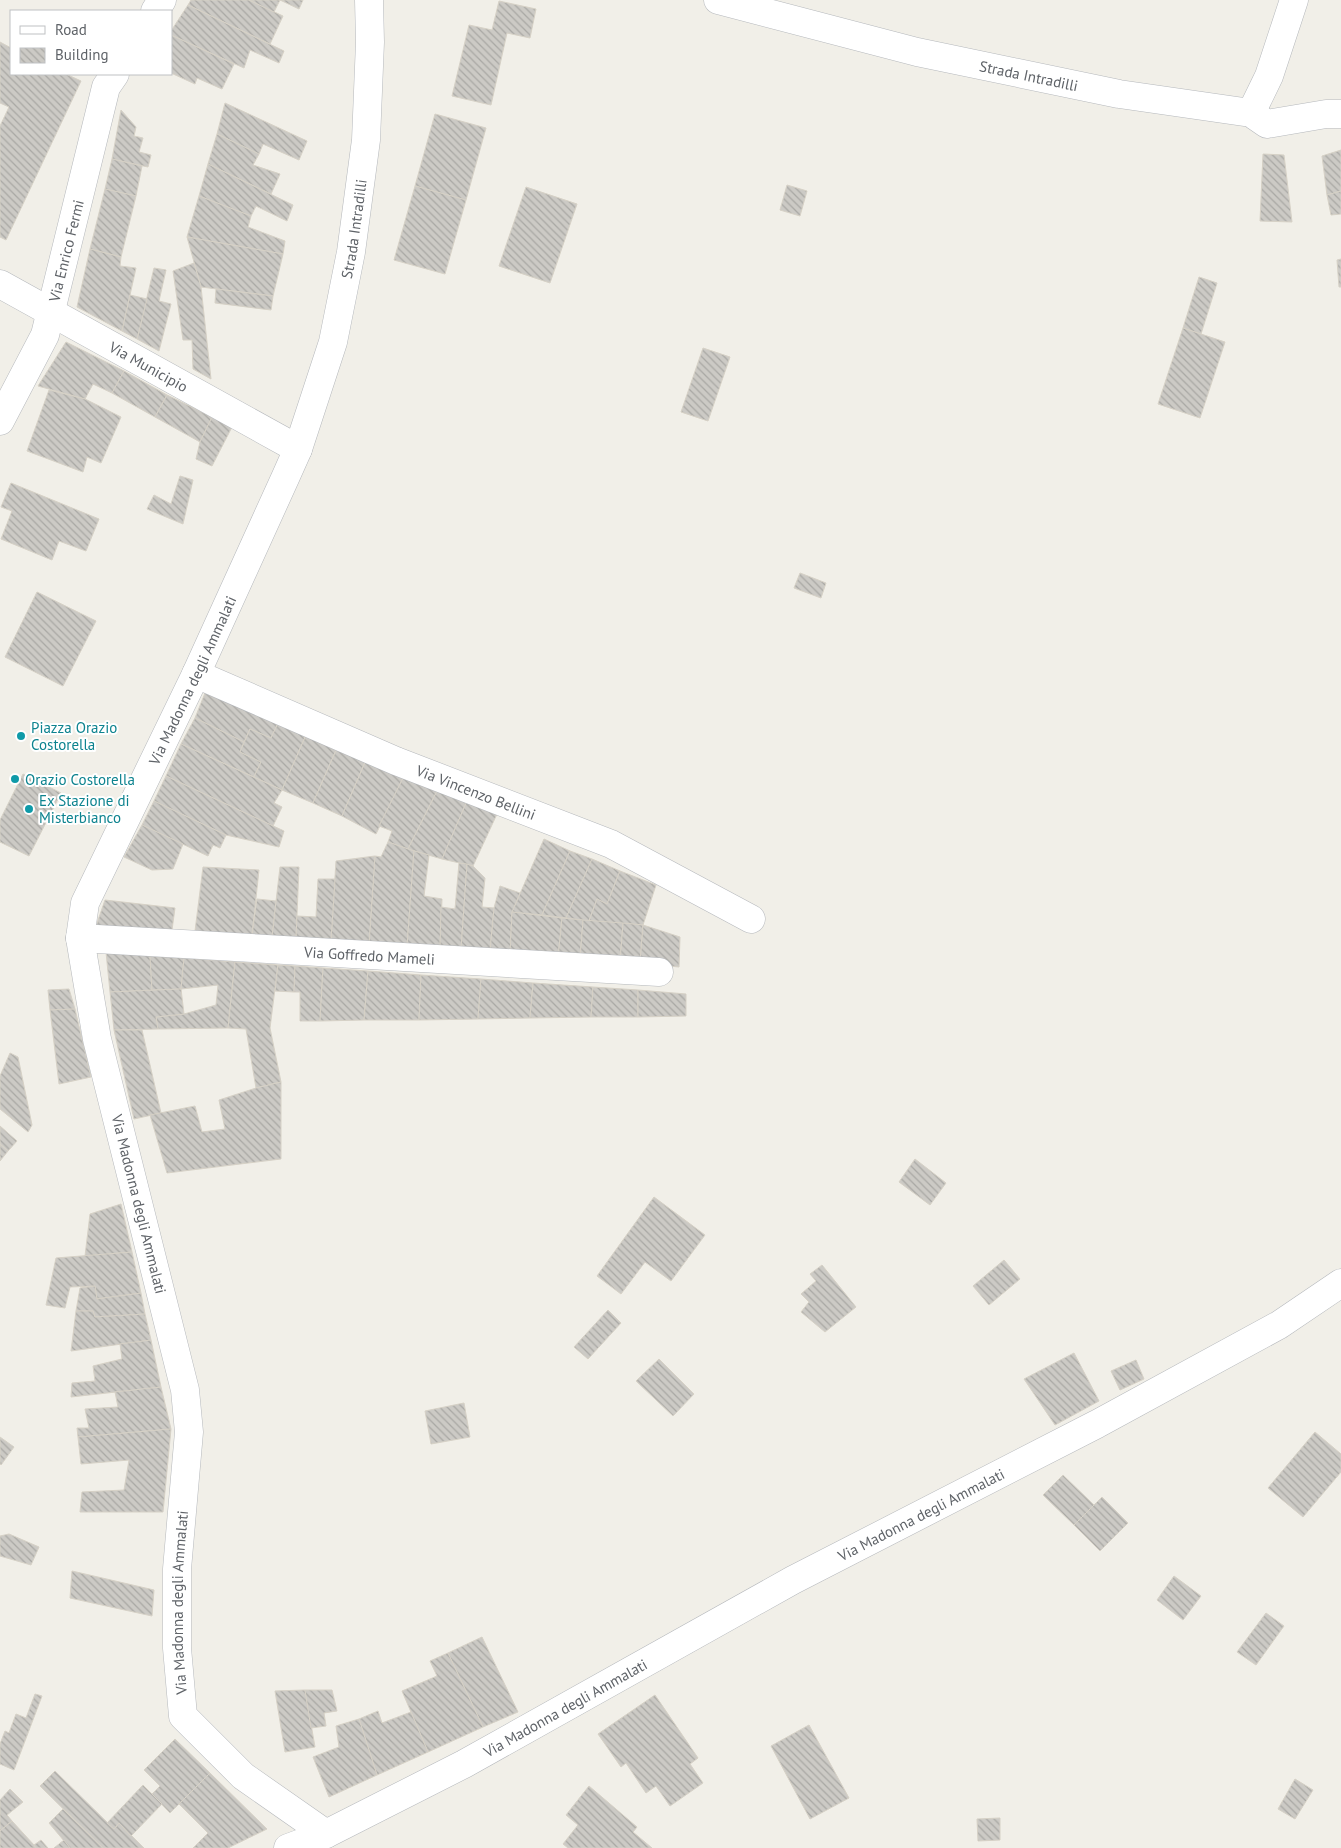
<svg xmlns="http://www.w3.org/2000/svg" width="1341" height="1848" font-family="'PT Sans',sans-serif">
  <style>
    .building { fill: url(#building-back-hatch); stroke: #d6d1c6 }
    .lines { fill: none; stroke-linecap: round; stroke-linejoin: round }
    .minor-casing { stroke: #b5b8bc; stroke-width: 29 }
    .tertiary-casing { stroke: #b5b8bc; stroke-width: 29 }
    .minor { stroke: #fff; stroke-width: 28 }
    .tertiary { stroke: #fff; stroke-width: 28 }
    .culture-dot { fill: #0f9aa8; stroke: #fff; stroke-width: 2 }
    .labels { text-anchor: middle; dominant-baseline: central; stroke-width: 4; stroke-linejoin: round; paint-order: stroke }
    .street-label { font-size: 15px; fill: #5f6368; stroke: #fff }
    .culture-label { font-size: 15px; fill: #0d838f; stroke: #fff; text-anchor: start }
  </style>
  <defs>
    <pattern id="building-back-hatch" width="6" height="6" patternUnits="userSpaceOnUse" patternTransform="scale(1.25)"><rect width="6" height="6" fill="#cccac5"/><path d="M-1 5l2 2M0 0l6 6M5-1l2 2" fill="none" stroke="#a9a8a4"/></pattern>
  </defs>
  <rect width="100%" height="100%" fill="#f1efe8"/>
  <g class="building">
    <polygon points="191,0 249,0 283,16 270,44 188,5"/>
    <polygon points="249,0 303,0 299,9 280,0 274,12"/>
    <polygon points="499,1 536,9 530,38 507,33 491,105 452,96 469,25 492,30"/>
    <polygon points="188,5 284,51 279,63 250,50 244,68 171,35 171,31"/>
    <polygon points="171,35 234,64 222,89 197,78 195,84 171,73"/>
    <polygon points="0,42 11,48 11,74 66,74 81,81 6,240 0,237 0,126 9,107 0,103"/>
    <polygon points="225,103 307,141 299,160 263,144 259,154 217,134"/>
    <polygon points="121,110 136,127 134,136 143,138 139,152 151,155 148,167 112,159"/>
    <polygon points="435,114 486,128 466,200 415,186"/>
    <polygon points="217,134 259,154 253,165 280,174 271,194 208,164"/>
    <polygon points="1341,150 1341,191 1327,195 1322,156"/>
    <polygon points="1263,154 1284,155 1292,222 1260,221"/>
    <polygon points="112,159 142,166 136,196 105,189"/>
    <polygon points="208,164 293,205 287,221 256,206 251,216 199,196"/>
    <polygon points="787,185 807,191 800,216 780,210"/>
    <polygon points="415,186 466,200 445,274 394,260"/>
    <polygon points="526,187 577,204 550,283 499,266"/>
    <polygon points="105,189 136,196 121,257 90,249"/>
    <polygon points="1341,191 1341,214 1331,215 1327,195"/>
    <polygon points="199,196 251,216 248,227 285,241 283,254 187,237"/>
    <polygon points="187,237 283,254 273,296 201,287"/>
    <polygon points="90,249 121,257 120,266 136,268 122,331 77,307"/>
    <polygon points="1341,259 1341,287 1339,287 1337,260"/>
    <polygon points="194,263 201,287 211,379 193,369 192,340 183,340 173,271"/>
    <polygon points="154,268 166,270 159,301 171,304 159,351 137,339"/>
    <polygon points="1199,277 1217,283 1201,334 1183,328"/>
    <polygon points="216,289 273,296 271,310 215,303"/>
    <polygon points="130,295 147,299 137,339 122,331"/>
    <polygon points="1183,328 1225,342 1200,418 1158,404"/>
    <polygon points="66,342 124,371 112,393 93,384 85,399 38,386"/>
    <polygon points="703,348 730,357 708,421 681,412"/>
    <polygon points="124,371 167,395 155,417 112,393"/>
    <polygon points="49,390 85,399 121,417 101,463 87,457 83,472 27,451"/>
    <polygon points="167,395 212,417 200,442 155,417"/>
    <polygon points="212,417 232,427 212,466 196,459 200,442"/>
    <polygon points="180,476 193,480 183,524 147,509 154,495 171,504"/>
    <polygon points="11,483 99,519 86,551 59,541 52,560 1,539 12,511 1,507"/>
    <polygon points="800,573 826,583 821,598 794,588"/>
    <polygon points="37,592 96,621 63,686 5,657"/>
    <polygon points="205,693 278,723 271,738 250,729 244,742 195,718"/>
    <polygon points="195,718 244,742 240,752 261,762 254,777 181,744"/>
    <polygon points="278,723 306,735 282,790 254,777 261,762 240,752 250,729 271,738"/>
    <polygon points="306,735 337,748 313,803 282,790"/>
    <polygon points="181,744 282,790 274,803 282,807 273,826 166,776"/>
    <polygon points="337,748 366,760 342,816 313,803"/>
    <polygon points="366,760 404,776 376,834 342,816"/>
    <polygon points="23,774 61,793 29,856 0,842 0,820"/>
    <polygon points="166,776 284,831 279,847 226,835 154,801"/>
    <polygon points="404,776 438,789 408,849 388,842 392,831 379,826"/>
    <polygon points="438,789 467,801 442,859 408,849"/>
    <polygon points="154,801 226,835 220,848 213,845 208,856 142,825"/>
    <polygon points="467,801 497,814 473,866 442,859"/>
    <polygon points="142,825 183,844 173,869 152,870 124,857"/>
    <polygon points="544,839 570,851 542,915 512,912"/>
    <polygon points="388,842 414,851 407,946 369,943 375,856 381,857"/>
    <polygon points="414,851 429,855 424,896 442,899 440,947 407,946"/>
    <polygon points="570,851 592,859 566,918 542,915"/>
    <polygon points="375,856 369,943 331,940 336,861"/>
    <polygon points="592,859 620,871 607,904 597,899 589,921 566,918"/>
    <polygon points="459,863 467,864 461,949 440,947 441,907 455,909"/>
    <polygon points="467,864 473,866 485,878 482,907 494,908 490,951 461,949"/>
    <polygon points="203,867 259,870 252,935 195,931"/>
    <polygon points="280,867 299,867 296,938 272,936"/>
    <polygon points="620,871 656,885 643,925 589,921 597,899 607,904"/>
    <polygon points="318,879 335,879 331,940 296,938 297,916 316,917"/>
    <polygon points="500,886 520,893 512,912 510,953 490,951 494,908"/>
    <polygon points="257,899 276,901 272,936 252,935"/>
    <polygon points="105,900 175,908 172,930 96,926"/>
    <polygon points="512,912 562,918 558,958 510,953"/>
    <polygon points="562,918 583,920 580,959 558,958"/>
    <polygon points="583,920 623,923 620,962 580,959"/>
    <polygon points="623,923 643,925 640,963 620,962"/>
    <polygon points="643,925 680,937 679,967 640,963"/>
    <polygon points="106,952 150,956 152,990 110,992"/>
    <polygon points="150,956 184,958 181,989 152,990"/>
    <polygon points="184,958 235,962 228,1028 158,1029 156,1017 184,1014 216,1005 218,985 181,989"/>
    <polygon points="235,962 278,965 270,1028 281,1082 256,1088 246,1029 228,1028"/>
    <polygon points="278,965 295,966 294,992 275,991"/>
    <polygon points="295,966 323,968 320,1021 300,1021 300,992 294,992"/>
    <polygon points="323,968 368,971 364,1020 320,1021"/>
    <polygon points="368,971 421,975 419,1020 364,1020"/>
    <polygon points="421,975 481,979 478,1019 419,1020"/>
    <polygon points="481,979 533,983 530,1018 478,1019"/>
    <polygon points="533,983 593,987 591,1017 530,1018"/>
    <polygon points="593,987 638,990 638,1017 591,1017"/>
    <polygon points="69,989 75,1009 50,1010 48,990"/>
    <polygon points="181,989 184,1014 156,1017 158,1029 114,1030 110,992"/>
    <polygon points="638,990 686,994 686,1016 638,1017"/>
    <polygon points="75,1009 91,1077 59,1084 50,1010"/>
    <polygon points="114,1030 142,1030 161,1113 134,1119"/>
    <polygon points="10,1053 18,1057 32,1125 28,1132 0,1109 0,1076"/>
    <polygon points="281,1082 281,1159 167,1173 150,1115 195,1106 202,1132 225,1129 219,1100 256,1088"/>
    <polygon points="0,1126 17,1141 8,1151 0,1144"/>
    <polygon points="0,1144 8,1151 0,1161"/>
    <polygon points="915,1159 946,1183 930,1205 899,1182"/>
    <polygon points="654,1197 705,1235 671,1281 645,1262 621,1294 597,1276"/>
    <polygon points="121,1204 132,1252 85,1256 90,1214"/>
    <polygon points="132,1252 141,1293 97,1299 95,1286 70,1287 65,1308 46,1305 56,1258"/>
    <polygon points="1004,1260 1020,1279 989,1305 973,1286"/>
    <polygon points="822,1265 856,1307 825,1332 801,1312 809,1302 801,1294 816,1281 810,1274"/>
    <polygon points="95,1286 97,1299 141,1293 145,1314 95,1317 93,1311 76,1311 80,1288"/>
    <polygon points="608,1310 621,1323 588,1359 574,1347"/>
    <polygon points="76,1311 93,1311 95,1317 145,1314 151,1340 71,1351"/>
    <polygon points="151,1340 161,1387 71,1397 72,1383 95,1381 93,1366 122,1359 120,1344"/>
    <polygon points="1074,1353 1099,1401 1055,1425 1024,1379"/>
    <polygon points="659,1359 694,1394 673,1416 636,1381"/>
    <polygon points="1136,1360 1144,1379 1120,1390 1111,1371"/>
    <polygon points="161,1387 171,1429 78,1437 77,1428 89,1428 85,1409 118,1407 115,1392"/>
    <polygon points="464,1403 470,1437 431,1444 425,1411"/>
    <polygon points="171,1429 163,1512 80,1512 82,1492 124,1490 129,1460 81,1464 78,1437"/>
    <polygon points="1315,1432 1341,1454 1341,1472 1303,1517 1268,1488"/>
    <polygon points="0,1437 14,1447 1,1465 0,1464"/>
    <polygon points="1063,1475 1094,1505 1074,1525 1043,1495"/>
    <polygon points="1102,1497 1128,1523 1100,1551 1074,1525"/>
    <polygon points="9,1534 39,1547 31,1565 0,1556 0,1536"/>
    <polygon points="72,1571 154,1590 152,1616 70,1598"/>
    <polygon points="1174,1576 1201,1596 1183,1620 1157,1600"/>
    <polygon points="1266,1613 1284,1626 1256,1665 1237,1652"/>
    <polygon points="482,1637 518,1712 483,1727 448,1653"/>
    <polygon points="448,1653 483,1727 428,1752 402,1691 437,1676 430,1661"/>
    <polygon points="305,1690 315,1747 285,1752 275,1691"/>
    <polygon points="305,1690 332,1690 337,1711 324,1713 326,1726 311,1728"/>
    <polygon points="35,1694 42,1696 14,1770 0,1764 0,1744 5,1731 9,1733 16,1714 26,1718"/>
    <polygon points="655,1695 698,1758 690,1764 703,1783 670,1806 656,1786 646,1793 626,1763 621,1767 598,1734"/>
    <polygon points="378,1711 382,1723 411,1712 428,1752 377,1775 359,1719"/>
    <polygon points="359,1719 377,1775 329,1797 313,1757 339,1747 336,1726"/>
    <polygon points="809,1725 849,1798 810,1819 771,1746"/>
    <polygon points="175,1739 210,1773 170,1813 152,1794 160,1786 144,1770"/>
    <polygon points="55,1771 114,1829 119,1823 144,1848 103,1848 40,1786"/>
    <polygon points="210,1773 267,1829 228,1848 193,1848 208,1833 179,1804"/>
    <polygon points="1295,1779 1313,1790 1295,1819 1278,1809"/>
    <polygon points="143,1785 162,1804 131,1836 119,1823 114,1829 107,1823"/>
    <polygon points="589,1786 637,1827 633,1832 652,1848 568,1848 563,1844 578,1825 566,1815"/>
    <polygon points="10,1789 23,1802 7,1815 12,1821 0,1831 0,1800"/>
    <polygon points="63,1809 103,1848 70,1848 49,1823"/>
    <polygon points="1000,1818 1000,1840 978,1841 977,1819"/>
    <polygon points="12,1821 34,1845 36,1848 0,1848 0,1831"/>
    <polygon points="41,1840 48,1848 36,1848 34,1845"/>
    <polygon points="64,1840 70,1848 54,1848"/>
  </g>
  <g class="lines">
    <defs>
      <g id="minor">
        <path id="s1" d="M718,0L917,52L1119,94L1251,113L1267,124L1326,114H1341"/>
        <polyline points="1251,113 1269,76 1294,0"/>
        <path id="s2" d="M196,674L396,761L611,844L751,919"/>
        <path id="s3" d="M80,938L659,972"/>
      </g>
      <g id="tertiary">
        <polyline points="155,11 162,0"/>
        <path id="s4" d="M0,284L298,449"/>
        <path id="s5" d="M0,421L45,335L106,87L115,74"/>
        <path id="s6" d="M326,1834L243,1776L183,1716L177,1648V1569L189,1432L185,1390L97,1039L80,938L85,903L196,674L286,476L298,449L333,342L351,252L366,140L370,42L369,0"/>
        <path id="s7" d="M288,1848L326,1834L464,1764L793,1580L1097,1424L1279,1325L1341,1283"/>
      </g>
    </defs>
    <use href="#minor" class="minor-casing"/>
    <use href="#tertiary" class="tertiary-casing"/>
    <use href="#minor" class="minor"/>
    <use href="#tertiary" class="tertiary"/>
  </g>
  <g class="culture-dot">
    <circle cx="21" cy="736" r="5"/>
    <circle cx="15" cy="779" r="5"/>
    <circle cx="29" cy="809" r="5"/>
  </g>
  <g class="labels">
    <g class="street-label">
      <text stroke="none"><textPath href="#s1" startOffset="320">Strada Intradilli</textPath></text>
      <text stroke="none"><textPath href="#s6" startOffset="1742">Strada Intradilli</textPath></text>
      <text stroke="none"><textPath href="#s5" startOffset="184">Via Enrico Fermi</textPath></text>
      <text stroke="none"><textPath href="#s4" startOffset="170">Via Municipio</textPath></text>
      <text stroke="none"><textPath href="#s6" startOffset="1260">Via Madonna degli Ammalati</textPath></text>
      <text stroke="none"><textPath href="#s2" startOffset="304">Via Vincenzo Bellini</textPath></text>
      <text stroke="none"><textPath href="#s3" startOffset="290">Via Goffredo Mameli</textPath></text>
      <text transform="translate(139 1204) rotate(76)">Via Madonna degli Ammalati</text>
      <text stroke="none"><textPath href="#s7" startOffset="716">Via Madonna degli Ammalati</textPath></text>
      <text stroke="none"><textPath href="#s6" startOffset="300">Via Madonna degli Ammalati</textPath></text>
      <text stroke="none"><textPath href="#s7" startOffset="311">Via Madonna degli Ammalati</textPath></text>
    </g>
    <g class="culture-label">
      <text x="31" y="727">Piazza Orazio<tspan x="31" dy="17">Costorella</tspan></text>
      <text x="25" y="779">Orazio Costorella</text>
      <text x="39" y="800">Ex Stazione di<tspan x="39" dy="17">Misterbianco</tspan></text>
    </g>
  </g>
  <rect x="10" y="10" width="162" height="65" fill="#ffffff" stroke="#bfc1c3"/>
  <rect x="20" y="26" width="25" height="8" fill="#ffffff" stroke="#bfc1c3"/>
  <text x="55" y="35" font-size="15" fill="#5f6368">Road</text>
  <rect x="20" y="48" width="25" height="15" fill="url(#building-back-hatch)" stroke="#bfc1c3"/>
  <text x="55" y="60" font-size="15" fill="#5f6368">Building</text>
</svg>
